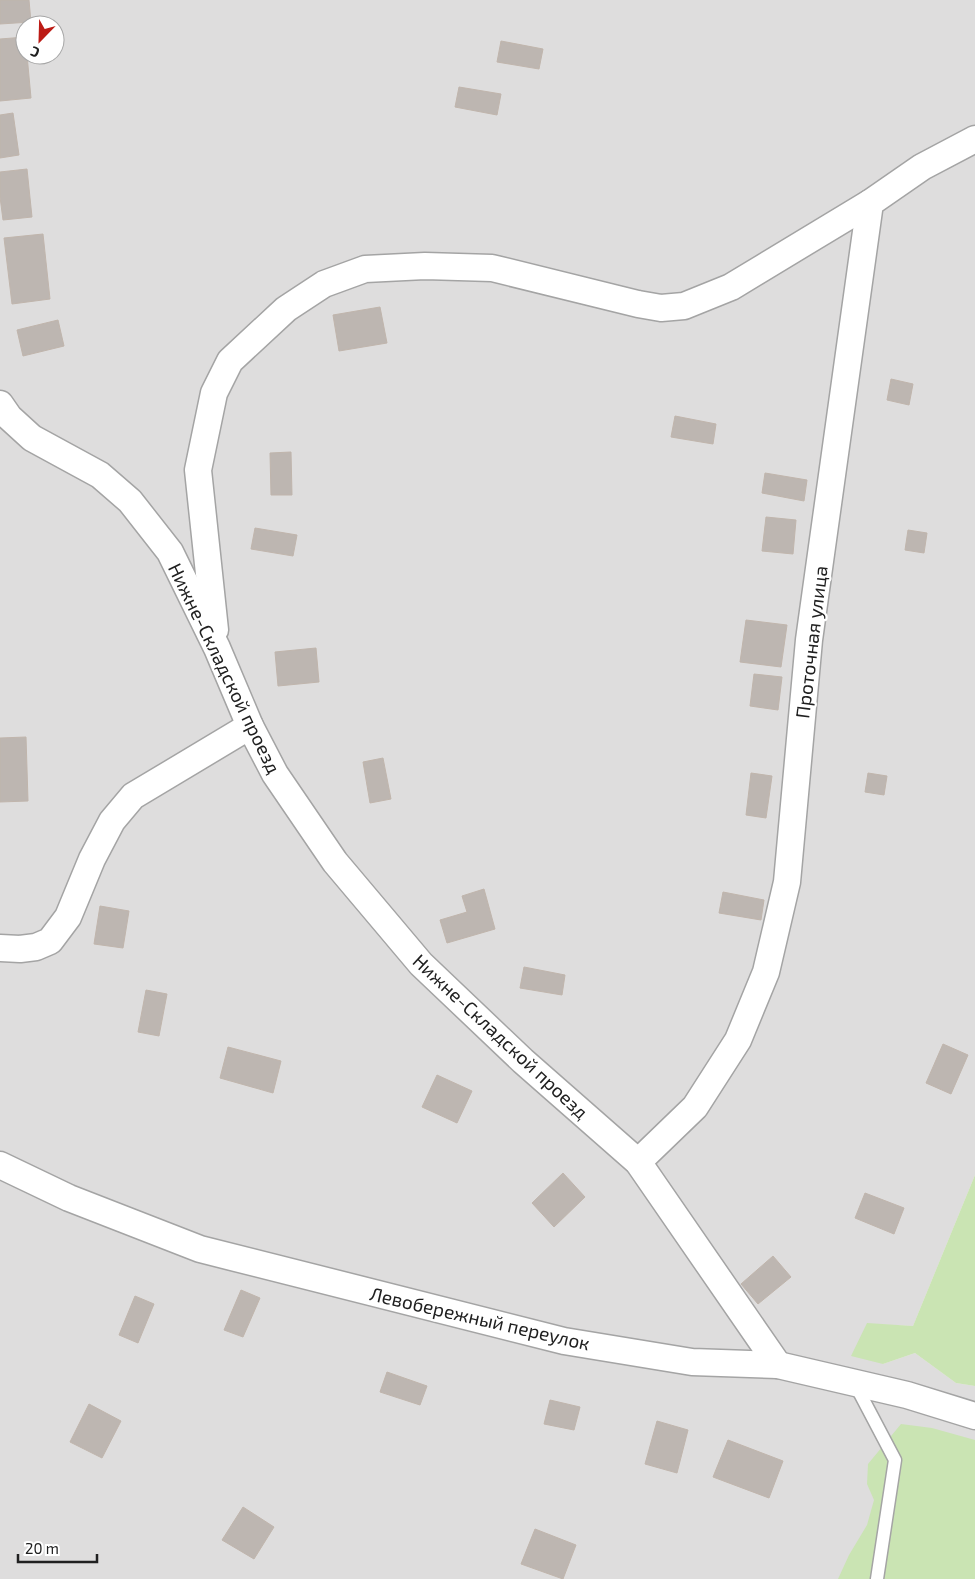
<svg xmlns="http://www.w3.org/2000/svg" width="975" height="1579" font-family="'Exo 2',sans-serif">
  <style>
    .residential { fill: #dedddd; fill-rule: evenodd }
    .grass { fill: #cae4b3 }
    .building { fill: #bdb6b1; stroke: #c0b5ac }
    .lines { fill: none; stroke-linecap: round; stroke-linejoin: round }
    .lane-casing { stroke: #a4a4a4; stroke-width: 15 }
    .street-casing { stroke: #a4a4a4; stroke-width: 29 }
    .lane { stroke: #fff; stroke-width: 12 }
    .street { stroke: #fff; stroke-width: 26 }
    .labels { text-anchor: middle; dominant-baseline: central; stroke-width: 4.5; stroke-linejoin: round; paint-order: stroke }
    .street-label { font-size: 19px; fill: #202020; stroke: #fff }
  </style>
  <rect width="100%" height="100%" fill="#f0eee8"/>
  <path class="residential" d="M0,0H975V1175L913,1326L867,1324L883,1364L915,1353L956,1383L975,1386V1579H0ZM25,25H55V55H25Z"/>
  <g class="grass">
    <polygon points="975,1175 975,1386 956,1383 915,1353 883,1364 851,1356 867,1323 913,1326"/>
    <polygon points="901,1424 932,1428 975,1440 975,1579 838,1579 849,1555 867,1525 874,1500 867,1484 868,1464"/>
  </g>
  <g class="building">
    <polygon points="0,0 29,0 31,22 0,24"/>
    <polygon points="25,37 25,55 27,55 31,98 0,101 0,39"/>
    <polygon points="501,41 543,49 539,69 497,62"/>
    <polygon points="459,87 501,94 497,115 455,107"/>
    <polygon points="13,113 19,155 0,158 0,115"/>
    <polygon points="27,169 32,217 3,220 0,197 0,172"/>
    <polygon points="43,234 50,299 12,304 4,238"/>
    <polygon points="380,307 387,343 339,351 333,315"/>
    <polygon points="58,320 64,346 23,356 17,330"/>
    <polygon points="891,379 913,384 909,405 887,400"/>
    <polygon points="675,416 716,424 713,444 671,437"/>
    <polygon points="291,452 292,495 271,495 270,453"/>
    <polygon points="765,473 807,480 804,501 762,493"/>
    <polygon points="766,517 796,520 793,554 762,551"/>
    <polygon points="255,528 297,535 293,556 251,549"/>
    <polygon points="908,530 927,533 924,553 905,550"/>
    <polygon points="746,620 787,625 781,667 740,662"/>
    <polygon points="316,648 319,682 278,686 275,652"/>
    <polygon points="754,674 782,677 778,710 750,706"/>
    <polygon points="26,737 28,801 0,802 0,738"/>
    <polygon points="383,758 391,799 370,803 363,762"/>
    <polygon points="751,773 772,776 766,818 746,815"/>
    <polygon points="868,773 887,776 884,795 865,792"/>
    <polygon points="484,889 495,929 447,943 440,920 467,912 462,896"/>
    <polygon points="723,892 764,900 761,920 719,913"/>
    <polygon points="100,906 129,911 123,948 94,944"/>
    <polygon points="524,967 565,975 562,995 520,988"/>
    <polygon points="146,990 167,994 159,1036 138,1032"/>
    <polygon points="943,1044 968,1055 951,1094 926,1083"/>
    <polygon points="228,1047 281,1061 273,1093 220,1078"/>
    <polygon points="437,1075 472,1091 457,1123 422,1107"/>
    <polygon points="563,1173 585,1197 554,1227 532,1203"/>
    <polygon points="865,1193 904,1208 894,1234 855,1218"/>
    <polygon points="773,1256 791,1277 758,1304 741,1284"/>
    <polygon points="241,1290 260,1298 243,1337 224,1330"/>
    <polygon points="135,1296 154,1304 138,1343 119,1335"/>
    <polygon points="387,1372 427,1386 420,1405 380,1392"/>
    <polygon points="550,1400 580,1407 574,1430 544,1424"/>
    <polygon points="89,1404 121,1421 102,1458 70,1442"/>
    <polygon points="657,1421 688,1430 677,1473 645,1464"/>
    <polygon points="728,1440 783,1461 769,1498 713,1477"/>
    <polygon points="243,1507 274,1527 254,1559 222,1540"/>
    <polygon points="535,1529 576,1545 563,1579 521,1564"/>
  </g>
  <g class="lines">
    <defs>
      <polyline id="lane" points="855,1384 895,1460 877,1579"/>
      <g id="street">
        <polyline points="0,404 9,417 32,438 100,475 130,501 170,552 217,648 250,726 275,774 335,862 421,964 523,1061 638,1162 778,1365"/>
        <polyline points="215,630 198,470 214,393 230,361 286,309 324,284 365,269 425,266 492,268 638,304 661,308 684,306 731,287 870,203"/>
        <polyline points="0,948 20,949 36,947 50,941 68,917 92,859 112,821 133,796 250,726"/>
        <polyline points="638,1162 695,1107 738,1040 766,972 787,882 809,640 870,203 922,167 975,139"/>
        <polyline points="0,1165 69,1198 200,1249 564,1341 692,1362 778,1365 907,1395 975,1416"/>
      </g>
    </defs>
    <use href="#lane" class="lane-casing"/>
    <use href="#street" class="street-casing"/>
    <use href="#lane" class="lane"/>
    <use href="#street" class="street"/>
  </g>
  <g class="labels">
    <g class="street-label">
      <text transform="translate(811 642) rotate(-83)">Проточная улица</text>
      <text transform="translate(225 668) rotate(64)">Нижне-Складской проезд</text>
      <text transform="translate(501 1036) rotate(43)">Нижне-Складской проезд</text>
      <text transform="translate(480 1318) rotate(13)">Левобережный переулок</text>
    </g>
  </g>
  <g transform="translate(40 40) rotate(203)"><circle r="24" fill="#ffffff" stroke="#a6a6a6"/>
  <path d="M0-4L9 19L0 12L-9 19Z" fill="#bc1b15"/>
  <text y="-8" font-size="14" font-weight="bold" text-anchor="middle" fill="#202020">С</text>
  </g>
  <path d="M18 1554v8h79v-8" fill="none" stroke="#202020" stroke-width="2.5"/>
  <text x="25" y="1554" font-size="15" fill="#202020" stroke="#ffffff" stroke-width="4" paint-order="stroke">20 m</text>
</svg>
